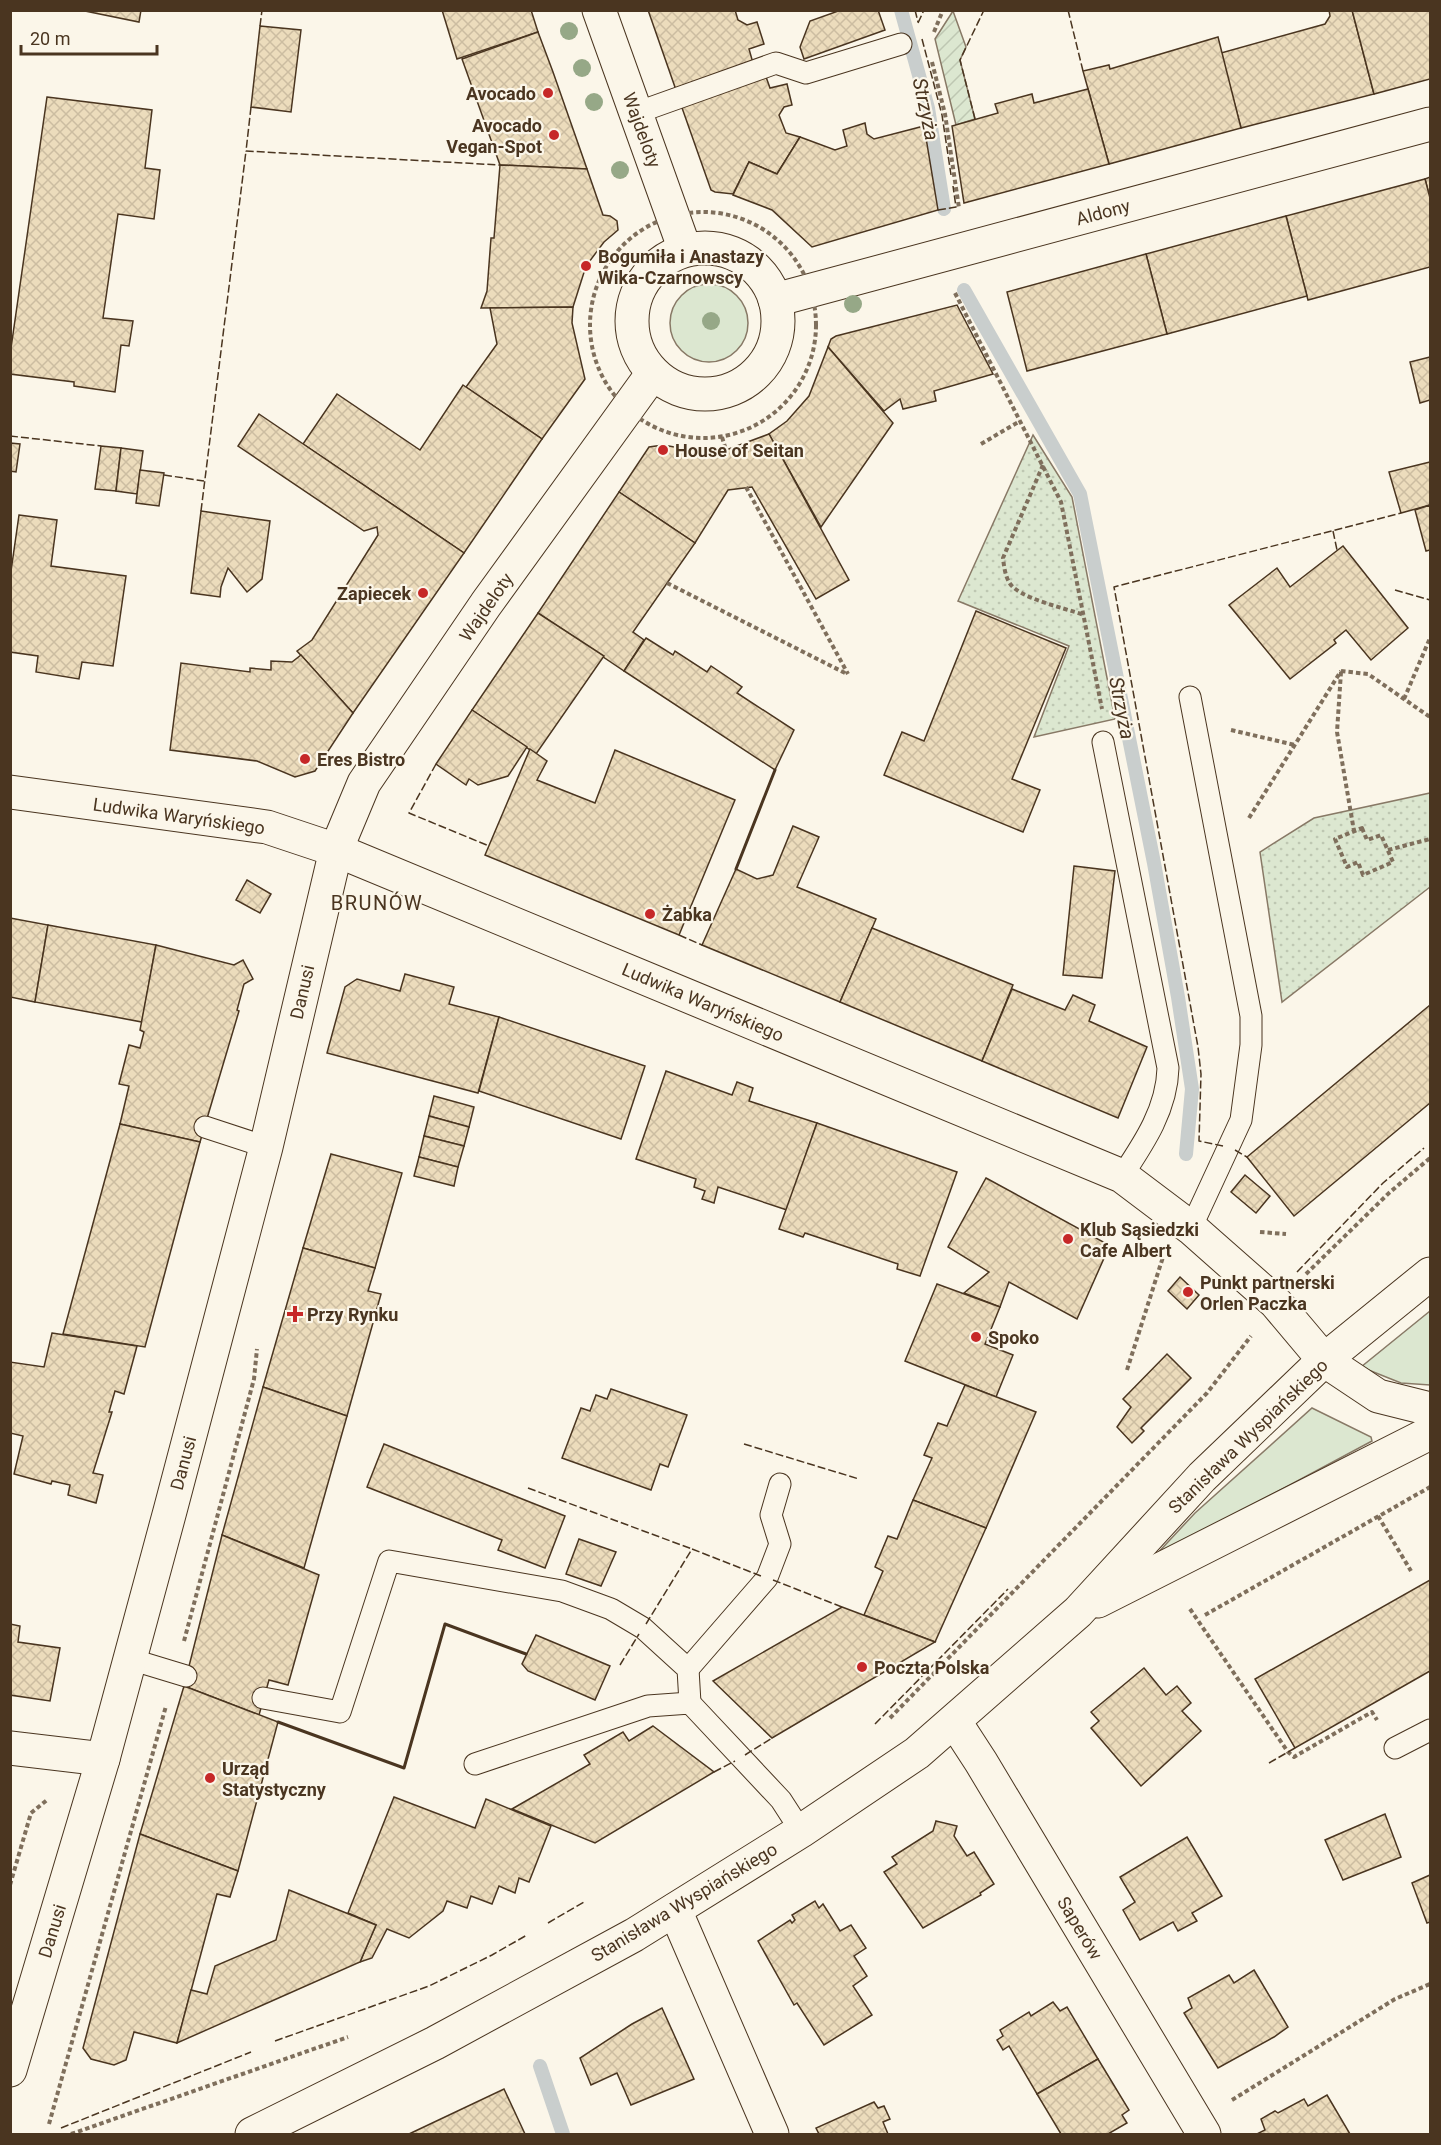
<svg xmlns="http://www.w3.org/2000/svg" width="1441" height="2145" font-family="Roboto,sans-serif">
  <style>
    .grass { fill: #dce7d0; stroke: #887966; stroke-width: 1.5 }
    .park { fill: url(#park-dots); stroke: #887966; stroke-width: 1.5 }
    .garden { fill: url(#garden-furrows); stroke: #887966; stroke-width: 1.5 }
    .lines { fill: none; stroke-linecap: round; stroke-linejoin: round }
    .stream { stroke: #c9cecd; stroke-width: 14 }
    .building { fill: url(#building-cross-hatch); stroke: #4a3520; stroke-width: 1.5 }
    .lane-casing { stroke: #4a3520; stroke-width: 23 }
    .street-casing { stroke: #4a3520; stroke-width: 35 }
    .secondary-casing { stroke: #4a3520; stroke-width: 35 }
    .path { stroke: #7f6f5c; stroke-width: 4; stroke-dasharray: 4.5 3; stroke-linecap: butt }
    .lane { stroke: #fbf6e9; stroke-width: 21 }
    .street { stroke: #fbf6e9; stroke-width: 33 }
    .secondary { stroke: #fbf6e9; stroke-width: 33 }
    .fence { stroke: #4a3520; stroke-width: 1.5; stroke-dasharray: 8 3; stroke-linecap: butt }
    .wall { stroke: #4a3520; stroke-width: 3 }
    .tree { fill: #96a887 }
    .poi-dot { fill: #c62828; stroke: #fbf6e9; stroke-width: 2 }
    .labels { text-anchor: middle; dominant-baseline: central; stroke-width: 4.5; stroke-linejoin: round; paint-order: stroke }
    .poi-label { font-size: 18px; font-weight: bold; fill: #4a3520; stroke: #fbf6e9; text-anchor: start }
    .street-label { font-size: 18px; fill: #4a3520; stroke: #fbf6e9 }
    .water-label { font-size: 20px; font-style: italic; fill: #4a3520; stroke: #fbf6e9 }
    .neighbourhood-label { font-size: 20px; letter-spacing: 1.5px; fill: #4a3520; stroke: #fbf6e9 }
  </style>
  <defs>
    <pattern id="park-dots" width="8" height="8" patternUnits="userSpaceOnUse" patternTransform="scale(1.5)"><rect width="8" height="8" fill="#dce7d0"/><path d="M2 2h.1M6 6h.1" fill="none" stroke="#bec7b2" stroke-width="1.8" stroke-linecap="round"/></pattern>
    <pattern id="garden-furrows" width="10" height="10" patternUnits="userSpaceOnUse" patternTransform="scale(1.5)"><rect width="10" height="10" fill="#dce7d0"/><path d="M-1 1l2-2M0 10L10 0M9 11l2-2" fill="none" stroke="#bec7b2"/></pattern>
    <pattern id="building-cross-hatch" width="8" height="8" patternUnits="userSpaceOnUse" patternTransform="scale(1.5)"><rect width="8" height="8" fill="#ecdcbc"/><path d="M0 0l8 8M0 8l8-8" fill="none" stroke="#ccbda1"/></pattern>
  </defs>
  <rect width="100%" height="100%" fill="#fbf6e9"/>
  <g class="grass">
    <circle cx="709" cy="323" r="39"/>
    <polygon points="1430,1311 1430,1385 1401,1383 1361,1367"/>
    <polygon points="1312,1408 1371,1437 1372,1441 1153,1558 1195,1513"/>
  </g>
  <g class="park">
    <polygon points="1033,435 1072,497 1115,719 1034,737 1069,646 958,601"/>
    <polygon points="1430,793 1430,887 1282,1002 1260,852 1314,818"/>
  </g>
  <polygon class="garden" points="953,11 966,47 960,60 975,119 956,125 935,39"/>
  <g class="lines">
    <g class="stream">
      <polyline points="901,10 928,108 944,209"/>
      <polyline points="964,290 1080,494 1154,863 1178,997 1192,1089 1186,1154"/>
      <polyline points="540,2066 563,2134"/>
    </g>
  </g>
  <g class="building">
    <polygon points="80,10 141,10 139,22"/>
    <polygon points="442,10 531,10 538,32 457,59"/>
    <polygon points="648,10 735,10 738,20 747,25 757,22 764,44 749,49 753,63 676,90"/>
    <polygon points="841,10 878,10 885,30 804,59 800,47 810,21"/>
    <polygon points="1329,10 1352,10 1374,94 1241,128 1221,53 1325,24 1330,16"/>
    <polygon points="1352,10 1430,10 1430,79 1374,94"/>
    <polygon points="260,26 301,30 291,112 251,107"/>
    <polygon points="538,32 553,72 587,169 500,165 462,59"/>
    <polygon points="1218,37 1241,128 1109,164 1083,71 1109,65 1110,69"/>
    <polygon points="765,74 770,88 787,84 792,105 784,107 779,115 786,133 800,137 777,174 749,162 733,194 715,192 711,190 681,105"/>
    <polygon points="1088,89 1109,164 964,203 952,126 998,113 995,104 1032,94 1034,103"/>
    <polygon points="47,97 152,110 145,168 160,170 154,219 118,214 103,318 133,321 129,346 121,345 115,392 74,386 74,382 10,374 10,355"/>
    <polygon points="865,123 867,134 874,139 924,126 938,210 812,247 772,210 733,195 749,162 777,174 800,137 835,150 847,146 843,130"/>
    <polygon points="500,165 587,169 603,215 610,216 617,221 618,230 604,242 586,266 573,307 481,308 487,291 491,238 494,238"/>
    <polygon points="1430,177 1430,198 1425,179"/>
    <polygon points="1425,179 1430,198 1430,267 1308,300 1286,216"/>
    <polygon points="1286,216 1307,296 1167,334 1146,254"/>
    <polygon points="1146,254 1167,334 1027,371 1007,292"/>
    <polygon points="957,305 993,374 934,391 936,401 903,409 900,399 884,411 828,347 831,339 836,336"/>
    <polygon points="573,307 572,323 585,379 542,439 466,387 497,344 490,308"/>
    <polygon points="828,347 893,423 821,527 769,434 787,421 809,396"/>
    <polygon points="1430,357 1430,400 1420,403 1410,362"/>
    <polygon points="463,385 542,439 464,553 303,444 337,394 420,450"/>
    <polygon points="259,414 464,553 353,713 297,651 312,640 378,535 377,527 364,531 238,446"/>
    <polygon points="769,434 849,580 816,599 752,487 728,490 695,543 619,492 649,447 663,445 703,452 726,450"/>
    <polygon points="10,443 20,444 16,472 10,471"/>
    <polygon points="101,446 121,448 116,491 95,489"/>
    <polygon points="121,448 143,451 137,494 116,491"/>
    <polygon points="1430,462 1430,505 1401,513 1389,472"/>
    <polygon points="140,470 164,473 159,506 136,503"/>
    <polygon points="619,492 695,543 633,632 644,640 624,671 538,613"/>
    <polygon points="1430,505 1430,550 1426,551 1415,510"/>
    <polygon points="201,511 270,521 262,579 247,592 228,568 221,587 220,597 191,593"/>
    <polygon points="19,515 57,520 51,566 126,576 113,666 82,662 79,679 36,672 38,656 10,652 10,578"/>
    <polygon points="1343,546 1408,628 1371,660 1346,630 1334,640 1336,643 1290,679 1229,605 1277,568 1290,587"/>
    <polygon points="976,611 1066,648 1012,779 1040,790 1023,832 884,775 902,732 924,741"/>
    <polygon points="538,613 604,656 536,754 472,710"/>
    <polygon points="646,638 673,655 675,651 707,672 711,666 742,687 737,693 794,730 775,770 624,671"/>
    <polygon points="301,655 353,713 315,771 295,777 257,761 170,750 181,663 250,672 250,668 271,670 271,661 292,662"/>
    <polygon points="472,710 527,747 508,776 478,785 469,779 466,785 436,764"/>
    <polygon points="530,749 547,761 537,780 595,803 615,750 735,800 679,935 485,855"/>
    <polygon points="793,826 819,837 797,887 876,919 840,1002 702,945 736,869 757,879 773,875"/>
    <polygon points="1074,866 1115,871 1102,978 1063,975"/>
    <polygon points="247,880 271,894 260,913 236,900"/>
    <polygon points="10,918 48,925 35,1002 10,997"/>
    <polygon points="48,925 156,945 142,1022 35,1002"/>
    <polygon points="872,928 1013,985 982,1061 840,1002"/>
    <polygon points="156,945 234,965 243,960 253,979 244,984 237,1010 239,1011 200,1142 120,1124 129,1086 119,1084 129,1045 140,1048 144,1032 140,1030"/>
    <polygon points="405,974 454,987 449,1004 499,1017 478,1093 327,1053 345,987 357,979 400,991"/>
    <polygon points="1012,989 1065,1010 1073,995 1095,1005 1089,1021 1147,1047 1118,1118 982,1061"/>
    <polygon points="1430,1005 1430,1103 1294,1216 1247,1157"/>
    <polygon points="499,1017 645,1066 621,1139 479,1091"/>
    <polygon points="666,1071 732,1095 737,1082 753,1088 749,1101 817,1123 787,1210 718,1187 714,1203 702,1199 705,1191 694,1187 696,1179 636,1159"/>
    <polygon points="434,1096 474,1107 469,1127 429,1116"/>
    <polygon points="429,1116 469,1127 464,1146 424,1136"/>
    <polygon points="817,1123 957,1172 920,1276 897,1269 898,1264 805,1233 803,1237 779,1229"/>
    <polygon points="120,1124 200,1142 145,1347 63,1334"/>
    <polygon points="424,1136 464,1146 458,1167 419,1157"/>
    <polygon points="331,1154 402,1173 375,1268 303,1248"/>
    <polygon points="419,1157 458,1167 454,1186 414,1176"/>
    <polygon points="1245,1175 1270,1196 1256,1213 1231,1192"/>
    <polygon points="986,1178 1107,1244 1109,1247 1077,1319 1009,1282 1000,1307 964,1293 989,1272 948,1247"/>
    <polygon points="303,1248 375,1268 368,1291 381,1294 347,1416 263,1387"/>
    <polygon points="1180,1277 1199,1295 1187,1309 1168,1291"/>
    <polygon points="937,1284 1000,1307 985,1344 1013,1355 996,1397 905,1361"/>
    <polygon points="52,1333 137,1346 124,1394 115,1391 109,1412 112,1412 93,1473 103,1475 96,1503 68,1495 70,1485 52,1481 51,1484 14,1474 23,1436 10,1433 10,1362 44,1367"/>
    <polygon points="1167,1354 1191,1378 1141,1428 1144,1431 1132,1443 1117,1427 1131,1407 1123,1399"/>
    <polygon points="965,1385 1036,1412 986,1528 913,1500 932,1458 924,1455 938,1423 947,1426"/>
    <polygon points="263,1387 347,1416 304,1568 222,1535"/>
    <polygon points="611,1389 687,1415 668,1467 660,1464 651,1490 562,1458 581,1408 590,1411 596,1395 607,1399"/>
    <polygon points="384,1444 565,1516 545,1568 498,1550 502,1540 367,1487"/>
    <polygon points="913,1500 986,1528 935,1642 864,1615 883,1571 875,1567 888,1536 897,1539"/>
    <polygon points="222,1535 319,1575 288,1685 269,1680 259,1715 184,1686"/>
    <polygon points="579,1539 616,1552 601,1586 566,1574"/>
    <polygon points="1430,1580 1430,1671 1295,1748 1255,1679"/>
    <polygon points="842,1607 935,1642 772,1738 713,1681"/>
    <polygon points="10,1624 20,1626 18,1642 60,1648 50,1701 10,1695"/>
    <polygon points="536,1635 610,1666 595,1700 528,1671 522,1664"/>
    <polygon points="1144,1668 1166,1695 1177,1686 1191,1703 1182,1711 1201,1731 1141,1786 1091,1728 1099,1721 1091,1712"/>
    <polygon points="184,1686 278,1722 238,1871 140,1834"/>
    <polygon points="653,1726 714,1772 595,1843 512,1809 590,1764 584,1755 623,1732 629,1741"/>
    <polygon points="394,1797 475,1828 486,1799 551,1826 529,1882 519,1878 515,1893 499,1886 492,1904 471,1896 467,1908 447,1901 443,1911 409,1938 387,1929 372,1958 360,1962 376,1925 348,1913"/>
    <polygon points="1385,1814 1401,1857 1343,1880 1325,1840"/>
    <polygon points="936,1821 957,1826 954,1836 967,1856 974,1852 994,1884 980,1893 981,1895 923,1928 884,1872 897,1864 892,1857 933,1831"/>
    <polygon points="140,1834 238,1871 230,1897 217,1894 177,2043 134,2032 126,2060 114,2065 91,2059 83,2048"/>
    <polygon points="1187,1837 1222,1896 1192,1913 1197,1921 1178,1931 1173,1922 1140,1940 1123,1910 1135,1902 1120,1877"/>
    <polygon points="1430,1875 1430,1922 1427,1923 1412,1883"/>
    <polygon points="289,1890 376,1925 360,1962 177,2043 191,1990 207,1994 215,1966 276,1940"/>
    <polygon points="815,1901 819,1908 823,1904 840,1931 851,1925 866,1948 854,1956 867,1976 853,1986 872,2015 824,2045 797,2003 794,2005 758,1941 790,1920 792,1923 795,1920 792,1915"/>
    <polygon points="1254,1970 1288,2027 1274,2037 1218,2068 1184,2013 1192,2008 1188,1998 1229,1975 1234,1983"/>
    <polygon points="1053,2002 1060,2011 1067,2007 1098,2059 1037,2094 1009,2046 1003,2050 997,2040 1003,2036 1000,2030 1029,2012 1031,2016"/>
    <polygon points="662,2008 694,2079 631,2105 617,2073 591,2085 580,2058 632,2024"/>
    <polygon points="1098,2059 1129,2110 1122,2115 1127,2123 1108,2134 1061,2134 1037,2094"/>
    <polygon points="504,2089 525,2134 409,2134"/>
    <polygon points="1327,2095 1350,2134 1257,2134 1265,2130 1261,2119 1275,2111 1278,2113 1304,2099 1308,2106"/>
    <polygon points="874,2102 878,2108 884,2106 890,2119 883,2122 888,2134 819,2134 816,2128"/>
  </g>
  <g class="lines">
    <defs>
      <g id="lane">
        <polyline points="636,113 776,63 806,73 901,44"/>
        <polyline points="1190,697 1251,1016 1251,1045 1241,1120 1191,1228"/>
        <path d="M1103,742L1168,1068C1167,1109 1144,1143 1122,1176"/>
        <polyline points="205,1127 266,1147"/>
        <polyline points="130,1659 186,1676"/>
        <polyline points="688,1669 767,1578 780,1544 771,1515 780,1484"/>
        <polyline points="263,1698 340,1712 389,1561 562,1591 611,1609 643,1628 688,1669 690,1703"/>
        <polyline points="1395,1748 1430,1730"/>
        <polyline points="475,1764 648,1706 690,1703 781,1800 801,1831"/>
      </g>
      <g id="street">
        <polyline points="599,10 685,250"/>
        <circle cx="705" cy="321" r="73"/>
        <polyline points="775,300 1430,124"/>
        <polyline points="10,792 267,827 336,850 1122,1176 1191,1228 1276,1303 1324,1360 1378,1396 1430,1409"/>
        <polyline points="955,1722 981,1762 1204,2134"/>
        <polyline points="10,1748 103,1759"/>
        <polyline points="675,1910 772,2134"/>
        <polyline points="10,2070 103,1759 170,1511 266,1147 336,850 364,783 486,604 653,373"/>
      </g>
      <g id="secondary">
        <polyline points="1098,1601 1430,1433"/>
        <polyline points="252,2134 435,2043 634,1935 801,1831 917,1753 1078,1612 1202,1477 1324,1360 1430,1274"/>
      </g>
    </defs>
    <use href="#lane" class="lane-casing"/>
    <use href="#street" class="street-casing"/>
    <use href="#secondary" class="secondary-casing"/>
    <g class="path">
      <polyline points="934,32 943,10"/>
      <polyline points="932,62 945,114 959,208"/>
      <circle cx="703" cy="325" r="113"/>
      <polyline points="955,293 1061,502 1102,709"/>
      <polyline points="722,437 726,450"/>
      <polyline points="981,444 1020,421"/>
      <path d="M1043,465L1003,558C1004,566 1005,575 1009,582C1017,598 1065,608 1084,615"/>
      <polyline points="746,487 848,674"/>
      <polyline points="667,583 847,674"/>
      <polyline points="1341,671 1368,674 1430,717"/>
      <polyline points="1341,672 1337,732 1354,831"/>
      <polyline points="1404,699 1430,638"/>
      <polyline points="1231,730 1295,745"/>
      <polyline points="1249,818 1341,671"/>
      <polygon points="1362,828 1367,840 1381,835 1393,862 1363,875 1358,862 1347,867 1335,839"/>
      <polyline points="1388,850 1430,839"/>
      <polyline points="1260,1232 1286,1234"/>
      <polyline points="1306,1274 1389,1193 1430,1158"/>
      <polyline points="1127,1370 1163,1257"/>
      <polyline points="1378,1516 1411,1571"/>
      <polyline points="1190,1609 1288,1752 1294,1757 1372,1712 1377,1720"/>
      <polyline points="1205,1615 1430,1487"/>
      <polyline points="184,1641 254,1379 257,1349"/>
      <polyline points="890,1718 1207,1393 1251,1336"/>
      <polyline points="10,1885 31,1813 47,1800"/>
      <polyline points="1232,2100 1395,1999 1430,1984"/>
      <polyline points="49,2124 166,1706"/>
      <polyline points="71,2134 348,2037"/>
    </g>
    <use href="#lane" class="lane"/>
    <use href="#street" class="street"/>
    <use href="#secondary" class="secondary"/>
    <g class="fence">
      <polyline points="915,10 918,22"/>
      <polyline points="1068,10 1083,71"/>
      <polyline points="918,23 924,10"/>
      <polyline points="260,26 262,10"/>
      <polyline points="922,39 942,115 951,175"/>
      <polyline points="251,107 246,151 500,165"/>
      <polyline points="975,119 960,60 984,10"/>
      <polyline points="938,210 956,207 953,186"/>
      <polyline points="10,436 101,446"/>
      <polyline points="164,475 204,481"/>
      <polyline points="201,511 246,151"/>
      <polyline points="1333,531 1337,550"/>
      <polyline points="1395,590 1430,600"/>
      <polyline points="436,764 409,813 489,846"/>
      <polyline points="679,935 702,945"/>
      <polyline points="1223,1146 1199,1141 1201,1074 1198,1047 1114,587 1401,513"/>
      <polyline points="1235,1150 1247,1157"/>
      <polyline points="1297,1272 1383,1183 1424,1148"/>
      <polyline points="744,1444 859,1479"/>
      <polyline points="528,1488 692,1549"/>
      <polyline points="773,1580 842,1607"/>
      <polyline points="646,1624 692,1549 761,1576"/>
      <polyline points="620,1665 639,1634"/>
      <polyline points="875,1724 1008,1589"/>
      <polyline points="745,1755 772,1738"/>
      <polyline points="1269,1763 1295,1748"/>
      <polyline points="714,1772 735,1761"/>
      <polyline points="548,1923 584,1902"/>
      <polyline points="275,2041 429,1986 492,1955 527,1935"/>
      <polyline points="61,2128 251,2052"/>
    </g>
    <g class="wall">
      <polyline points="736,869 775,770"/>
      <polyline points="278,1722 404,1768 445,1624 526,1654"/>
    </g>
  </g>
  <g class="tree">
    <circle cx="569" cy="31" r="9"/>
    <circle cx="582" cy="68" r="9"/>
    <circle cx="594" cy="102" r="9"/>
    <circle cx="620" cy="170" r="9"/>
    <circle cx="853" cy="304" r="9"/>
    <circle cx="711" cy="321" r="9"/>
  </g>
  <g class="poi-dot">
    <circle cx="548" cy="93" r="6"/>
    <circle cx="554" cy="135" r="6"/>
    <circle cx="586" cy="266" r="6"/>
    <circle cx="663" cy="450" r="6"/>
    <circle cx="423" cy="593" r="6"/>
    <circle cx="305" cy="759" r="6"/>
    <circle cx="650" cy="914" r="6"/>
    <circle cx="1068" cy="1239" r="6"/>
    <circle cx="1188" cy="1292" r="6"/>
    <path d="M292 1305h6v6h6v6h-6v6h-6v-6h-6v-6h6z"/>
    <circle cx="976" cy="1337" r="6"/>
    <circle cx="862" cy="1667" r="6"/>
    <circle cx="210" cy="1778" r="6"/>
  </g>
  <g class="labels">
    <g class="poi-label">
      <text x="536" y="93" text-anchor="end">Avocado</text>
      <text x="542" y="125" text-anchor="end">Avocado<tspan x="542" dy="21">Vegan-Spot</tspan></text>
      <text x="598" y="256">Bogumiła i Anastazy<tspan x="598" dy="21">Wika-Czarnowscy</tspan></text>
      <text x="675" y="450">House of Seitan</text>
      <text x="411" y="593" text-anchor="end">Zapiecek</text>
      <text x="317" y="759">Eres Bistro</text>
      <text x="662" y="914">Żabka</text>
      <text x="1080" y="1229">Klub Sąsiedzki<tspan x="1080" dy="21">Cafe Albert</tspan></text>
      <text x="1200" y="1282">Punkt partnerski<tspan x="1200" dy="21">Orlen Paczka</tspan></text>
      <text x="307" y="1314">Przy Rynku</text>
      <text x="988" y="1337">Spoko</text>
      <text x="874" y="1667">Poczta Polska</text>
      <text x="222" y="1768">Urząd<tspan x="222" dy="21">Statystyczny</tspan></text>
    </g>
    <g class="street-label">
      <text transform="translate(642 130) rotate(70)">Wajdeloty</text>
      <text transform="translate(1103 212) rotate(-15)">Aldony</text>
      <text transform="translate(486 607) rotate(-55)">Wajdeloty</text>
      <text transform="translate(179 816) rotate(8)">Ludwika Waryńskiego</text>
      <text transform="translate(302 992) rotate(-77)">Danusi</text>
      <text transform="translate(703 1002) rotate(23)">Ludwika Waryńskiego</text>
      <text transform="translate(1248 1436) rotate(-44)">Stanisława Wyspiańskiego</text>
      <text transform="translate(183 1463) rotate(-75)">Danusi</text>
      <text transform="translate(684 1902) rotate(-31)">Stanisława Wyspiańskiego</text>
      <text transform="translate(1080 1928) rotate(59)">Saperów</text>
      <text transform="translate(52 1931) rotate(-73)">Danusi</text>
    </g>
    <g class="water-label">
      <text transform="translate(926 109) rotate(78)">Strzyża</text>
      <text transform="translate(1122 708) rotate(79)">Strzyża</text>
    </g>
    <g class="neighbourhood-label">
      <text x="377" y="903">BRUNÓW</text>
    </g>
  </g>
  <rect width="1441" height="2145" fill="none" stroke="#4a3520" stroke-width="24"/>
  <path d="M21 45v9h136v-9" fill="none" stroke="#4a3520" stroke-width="3"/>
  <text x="30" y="45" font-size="18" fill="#4a3520" stroke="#fbf6e9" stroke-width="4.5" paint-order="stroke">20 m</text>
</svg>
